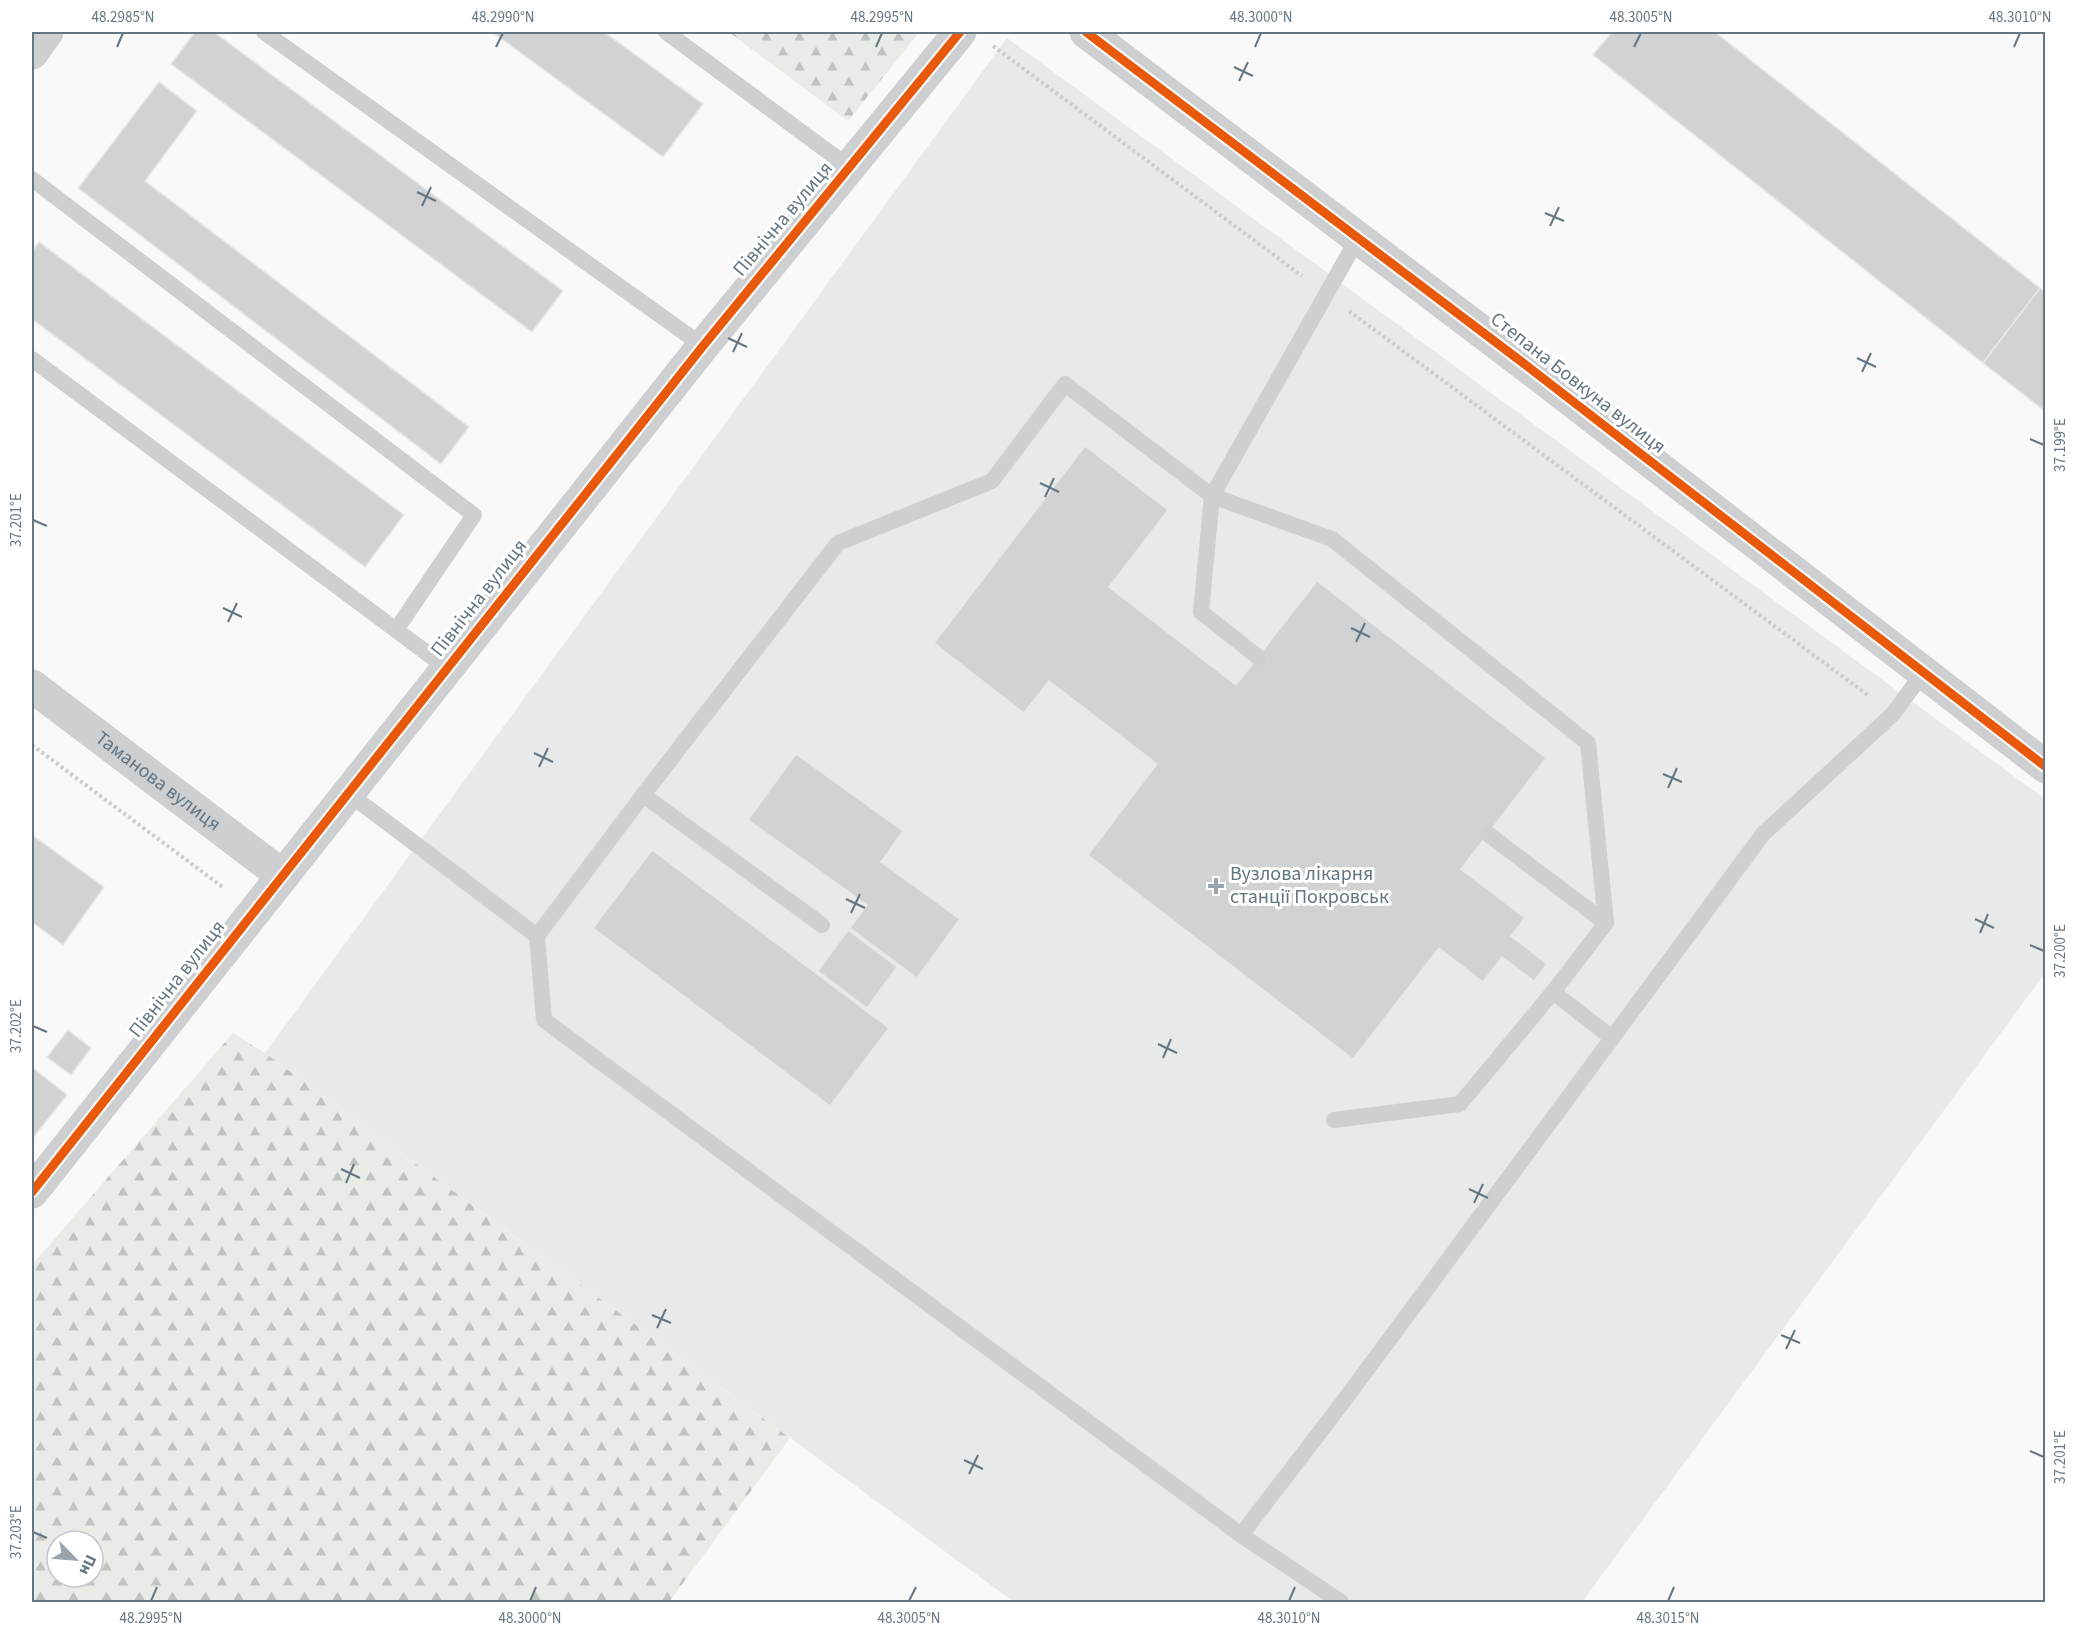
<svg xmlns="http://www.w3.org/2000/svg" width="2077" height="1634" font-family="'Source Sans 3',sans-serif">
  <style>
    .built { fill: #e8e9e9 }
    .forest { fill: url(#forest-firs); fill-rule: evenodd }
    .building { fill: #d0d2d3; stroke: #e8e8e8; stroke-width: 1.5 }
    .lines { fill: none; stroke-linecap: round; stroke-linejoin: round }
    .path { stroke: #cbcccd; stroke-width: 4; stroke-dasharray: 3 3; stroke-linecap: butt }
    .service { stroke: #cecfd0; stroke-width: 16 }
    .minor { stroke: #cecfd0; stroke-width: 33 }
    .cycleway-casing { stroke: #fff; stroke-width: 13 }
    .cycleway { stroke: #e8590c; stroke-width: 9 }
    .ticks { fill: none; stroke: #657683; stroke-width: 2 }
    .poi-dot { fill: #99a4ac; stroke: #fff; stroke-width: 2 }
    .labels { text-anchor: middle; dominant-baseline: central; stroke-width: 6; stroke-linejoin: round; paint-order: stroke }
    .street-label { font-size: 20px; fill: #657683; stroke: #fff }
    .poi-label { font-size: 20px; fill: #657683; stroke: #fff; text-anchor: start }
    .neatline { fill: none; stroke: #657683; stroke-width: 2 }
    .ticks-label { font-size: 15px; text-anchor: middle; fill: #657683 }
  </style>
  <defs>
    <pattern id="forest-firs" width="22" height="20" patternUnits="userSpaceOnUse" patternTransform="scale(1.5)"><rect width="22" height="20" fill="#e8ebe6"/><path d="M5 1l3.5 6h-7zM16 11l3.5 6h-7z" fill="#c0c3c0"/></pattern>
  </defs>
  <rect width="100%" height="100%" fill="#f9f9f9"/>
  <polygon class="built" points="1007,38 2045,799 2045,973 1582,1602 1014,1602 265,1053"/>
  <g class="forest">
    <polygon points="729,32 913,32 917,35 848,121"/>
    <path d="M233,1033L265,1053L790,1438L669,1602H32V1265ZM57,1541H93V1577H57Z"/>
  </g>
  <g class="building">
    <polygon points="195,32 214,32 563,291 532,332 171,64"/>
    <polygon points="492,32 604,32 703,104 663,157"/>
    <polygon points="1612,32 1715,32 2040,288 1983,363 1593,55"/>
    <polygon points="159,82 197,111 145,181 469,427 441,464 78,188"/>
    <polygon points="39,242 404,515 365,567 32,319 32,252"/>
    <polygon points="2040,288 2046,293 2046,412 1983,363"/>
    <polygon points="1085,446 1168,510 1109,587 1236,685 1317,581 1546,758 1461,869 1525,918 1511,936 1547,964 1534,981 1502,957 1483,982 1439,948 1353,1059 1088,855 1157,764 1049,681 1024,713 934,643"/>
    <polygon points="796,754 903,831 881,862 960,919 917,978 850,928 867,905 748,820"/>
    <polygon points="32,835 104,887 63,945 32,922"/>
    <polygon points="652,850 889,1028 830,1106 593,928"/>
    <polygon points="848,930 897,967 867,1008 818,971"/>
    <polygon points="68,1030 91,1048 71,1075 47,1057"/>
    <polygon points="32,1067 67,1095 32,1139"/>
  </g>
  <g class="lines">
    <g class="path">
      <polyline points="993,46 1302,276"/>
      <polyline points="1349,311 1869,696"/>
      <polyline points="32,745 224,888"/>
    </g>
    <g class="service">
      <polyline points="264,32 703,346"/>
      <polyline points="666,32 849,167"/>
      <polyline points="32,179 474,515 396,630"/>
      <polyline points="1358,238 1212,496 1332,539 1588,743 1606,923"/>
      <polyline points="32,359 447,668"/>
      <polyline points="348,793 537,936 544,1020 1241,1535 1343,1402 1763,834 1893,714 1923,673"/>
      <polyline points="643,795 838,543 992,481 1065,384 1212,496 1201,612 1258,657"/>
      <polyline points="1488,834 1606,923 1553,992 1612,1038"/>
      <polyline points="537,936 643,795 822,925"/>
      <polyline points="1334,1120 1460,1104 1553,992"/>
      <polyline points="1241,1535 1341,1602"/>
    </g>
    <g class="minor">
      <polyline points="1086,32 1527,366 2046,767"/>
      <polyline points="32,53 47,32"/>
      <path id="s1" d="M32,686L283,876"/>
      <polyline points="32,1192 703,346 960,32"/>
    </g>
    <defs>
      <g id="cycleway">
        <polyline points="1086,32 1527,366 2046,767"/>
        <polyline points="32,1192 703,346 960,32"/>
      </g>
    </defs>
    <use href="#cycleway" class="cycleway-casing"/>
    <use href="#cycleway" class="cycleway"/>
  </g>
  <path class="ticks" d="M117,47L123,33M496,47L503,33M876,47L882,33M1255,47L1261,33M1634,47L1641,33M2014,47L2020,33M1234,67L1253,76M1239,81L1248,62M417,192L436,201M422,206L431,187M1545,213L1564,221M1550,226L1559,207M728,338L747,347M733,352L742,333M1857,358L1876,367M1862,372L1871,353M2030,439L2044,445M1040,483L1059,492M1045,497L1054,478M33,520L47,526M223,608L242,617M228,622L237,603M1351,628L1370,637M1356,642L1365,623M534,753L553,762M539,767L548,748M1663,774L1682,782M1668,788L1677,768M846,899L865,908M851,913L860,894M1975,919L1994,928M1980,933L1988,914M2030,945L2044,951M33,1026L47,1032M1158,1044L1177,1053M1163,1058L1171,1039M341,1169L360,1178M346,1183L354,1164M1469,1189L1488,1198M1474,1203L1483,1184M652,1315L671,1323M657,1328L666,1309M1781,1335L1800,1343M1786,1349L1795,1330M2030,1451L2044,1457M964,1460L983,1469M969,1474L978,1455M33,1532L47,1538M151,1601L157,1587M530,1601L536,1587M909,1601L916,1587M1289,1601L1295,1587M1668,1601L1674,1587"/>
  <path class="poi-dot" d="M1213 877h6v6h6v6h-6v6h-6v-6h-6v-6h6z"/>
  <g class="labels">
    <g class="street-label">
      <text transform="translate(783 219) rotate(-50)">Північна вулиця</text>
      <text transform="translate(1578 383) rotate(38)">Степана Бовкуна вулиця</text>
      <text transform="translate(479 598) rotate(-52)">Північна вулиця</text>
      <text stroke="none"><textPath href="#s1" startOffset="158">Таманова вулиця</textPath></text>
      <text transform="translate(177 979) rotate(-52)">Північна вулиця</text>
    </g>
    <g class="poi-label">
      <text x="1230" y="874">Вузлова лікарня<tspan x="1230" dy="23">станції Покровськ</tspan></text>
    </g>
  </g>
  <rect width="2077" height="1634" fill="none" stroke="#ffffff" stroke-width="66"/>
  <g transform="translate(75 1559) rotate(115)"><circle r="28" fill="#ffffff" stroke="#c1c8cd" stroke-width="1.5"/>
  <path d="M0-4.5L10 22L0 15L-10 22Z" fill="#99a4ac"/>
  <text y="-9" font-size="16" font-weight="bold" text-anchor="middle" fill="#657683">Пн</text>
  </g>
  <rect x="33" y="33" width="2011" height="1568" class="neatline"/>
  <g class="ticks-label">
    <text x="123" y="22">48.2985°N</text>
    <text x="503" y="22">48.2990°N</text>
    <text x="882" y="22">48.2995°N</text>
    <text x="1261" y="22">48.3000°N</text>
    <text x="1641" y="22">48.3005°N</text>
    <text x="2020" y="22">48.3010°N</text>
    <text transform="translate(2060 445) rotate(-90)" y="5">37.199°E</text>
    <text transform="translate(16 520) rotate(-90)" y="5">37.201°E</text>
    <text transform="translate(2060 951) rotate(-90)" y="5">37.200°E</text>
    <text transform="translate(16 1026) rotate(-90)" y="5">37.202°E</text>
    <text transform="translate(2060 1457) rotate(-90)" y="5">37.201°E</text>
    <text transform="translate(16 1532) rotate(-90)" y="5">37.203°E</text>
    <text x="151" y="1623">48.2995°N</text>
    <text x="530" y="1623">48.3000°N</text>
    <text x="909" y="1623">48.3005°N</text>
    <text x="1289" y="1623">48.3010°N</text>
    <text x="1668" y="1623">48.3015°N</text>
  </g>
</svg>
